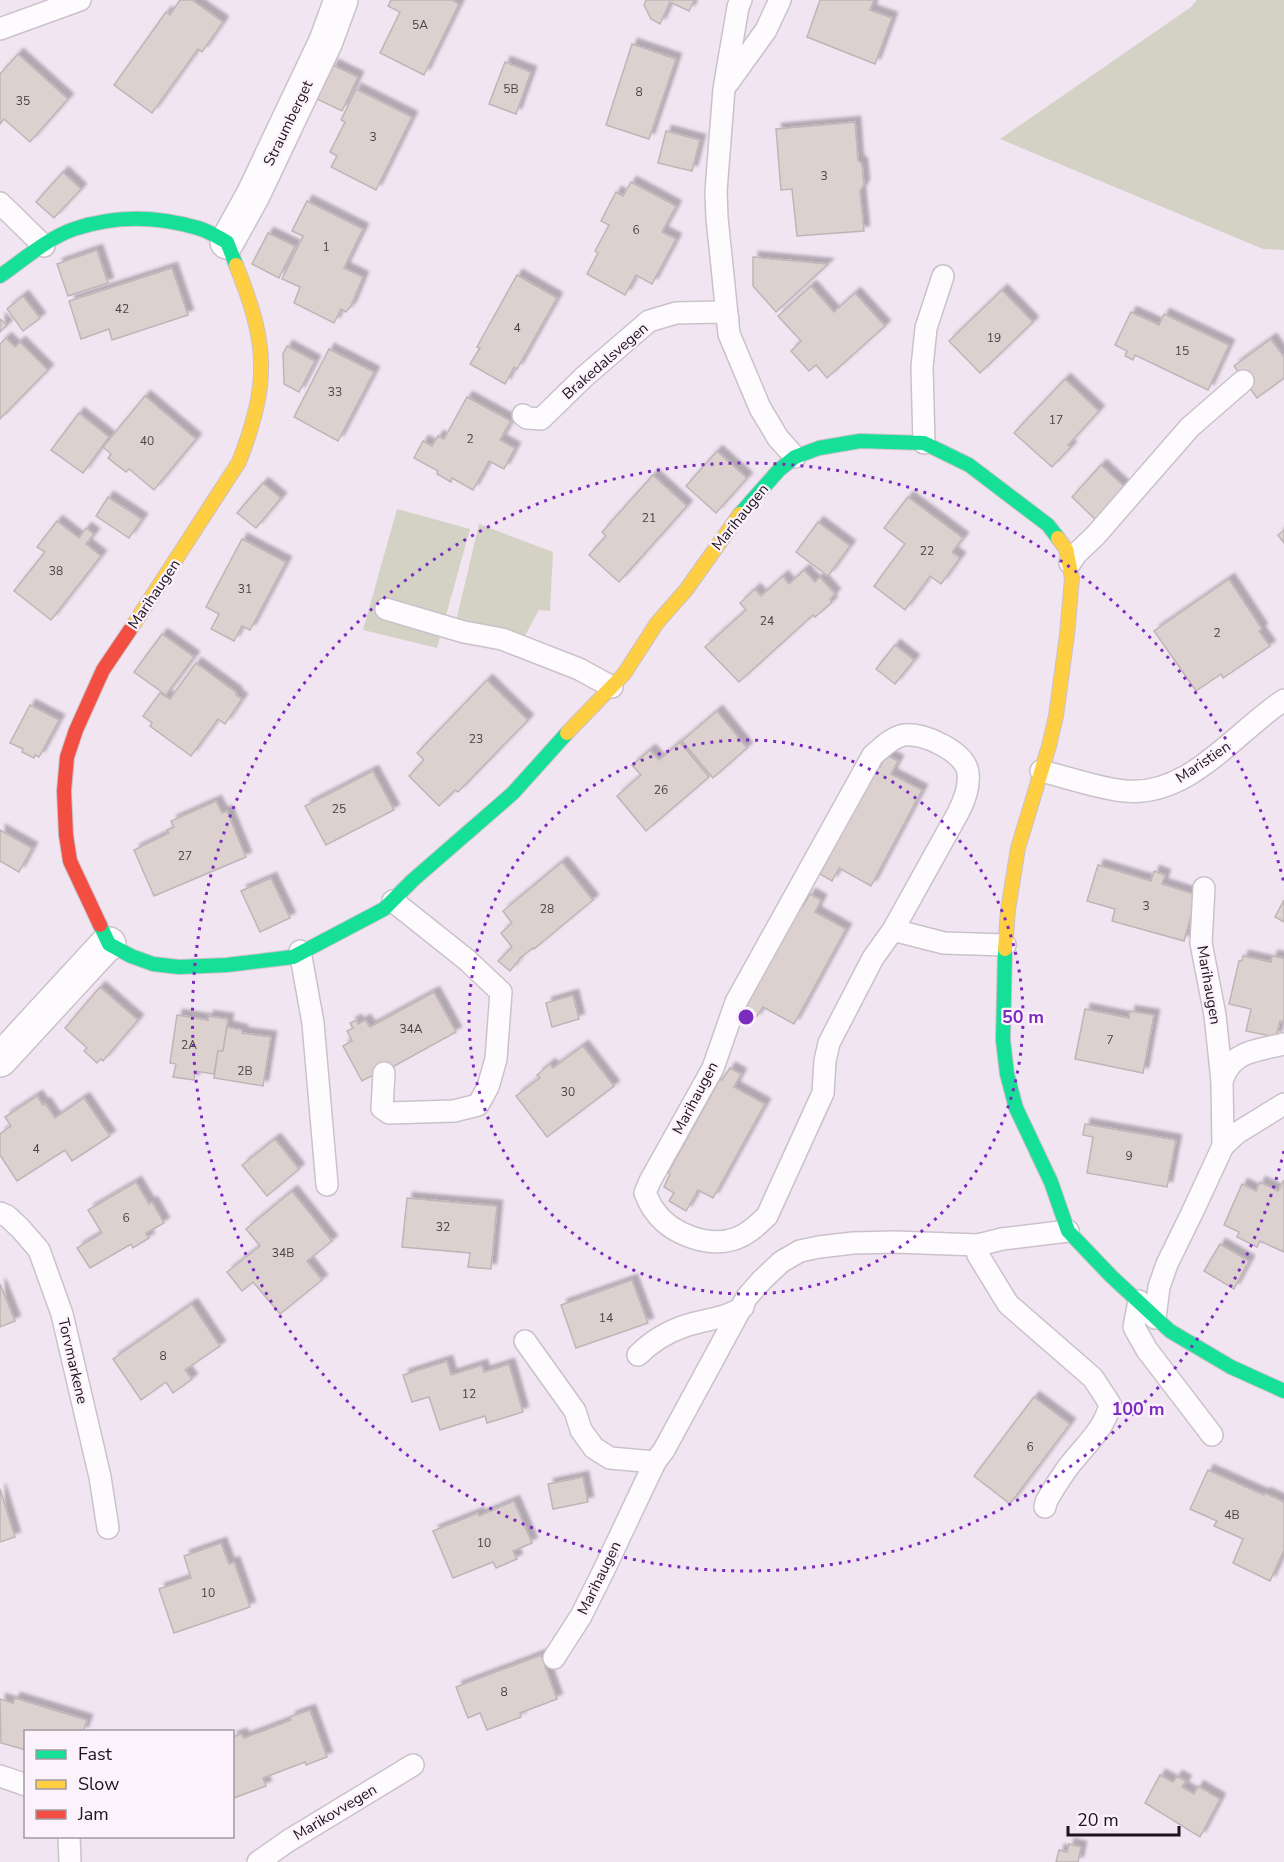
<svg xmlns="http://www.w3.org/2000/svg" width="1284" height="1862" font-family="'Nunito Sans',sans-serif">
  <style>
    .green { fill: #d3d2c4 }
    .building { fill: #ddd1cf; stroke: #beb5b6; stroke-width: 1.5; filter: url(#shadow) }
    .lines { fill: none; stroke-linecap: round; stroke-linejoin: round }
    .lane-casing { stroke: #cbc1cb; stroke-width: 24 }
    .street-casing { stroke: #cbc1cb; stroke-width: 36 }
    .fast-casing { stroke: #cbc1cb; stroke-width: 16 }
    .slow-casing { stroke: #cbc1cb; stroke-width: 16 }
    .jam-casing { stroke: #cbc1cb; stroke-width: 16 }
    .lane { stroke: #fdfbfd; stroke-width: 21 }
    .street { stroke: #fdfbfd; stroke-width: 33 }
    .fast { stroke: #16e098; stroke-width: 14 }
    .slow { stroke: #ffcf43; stroke-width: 14 }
    .jam { stroke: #f24e42; stroke-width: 14 }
    .ring { fill: none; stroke: #7b2cbf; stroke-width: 3; stroke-dasharray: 3 6 }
    .labels { text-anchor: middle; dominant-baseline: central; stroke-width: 4.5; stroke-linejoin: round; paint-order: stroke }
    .number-label { font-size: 12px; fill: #4c4248 }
    .street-label { font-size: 15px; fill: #1c131b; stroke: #fcf2fc }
    .centre { fill: #7b2cbf; stroke: #fcf2fc; stroke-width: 3 }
    .ring-label { font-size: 18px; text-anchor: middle; font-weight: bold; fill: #7b2cbf; stroke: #fcf2fc; stroke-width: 4.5; stroke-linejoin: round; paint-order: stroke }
  </style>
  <defs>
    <filter id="shadow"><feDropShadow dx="5.5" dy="-5.5" stdDeviation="1.5" flood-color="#0004"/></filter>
  </defs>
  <rect width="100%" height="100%" fill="#f2e5f2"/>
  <g class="green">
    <polygon points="1197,0 1284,0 1284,250 1263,249 1000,139 1191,7"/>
    <polygon points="397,509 470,529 437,648 363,630"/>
    <polygon points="479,524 553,552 550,611 539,610 515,654 452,638"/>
  </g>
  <g class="building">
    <polygon points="180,0 192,0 223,22 202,52 198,49 152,113 114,85 166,12 170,15"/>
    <polygon points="391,0 452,0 459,4 424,75 380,53 400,12 388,6"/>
    <polygon points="646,0 694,0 689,11 670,2 660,24 651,19 644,5"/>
    <polygon points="820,0 874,0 870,10 892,18 875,64 807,37"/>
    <polygon points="632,44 676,59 649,139 606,125"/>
    <polygon points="18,54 68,99 30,142 4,119 0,124 0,74"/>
    <polygon points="505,62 531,72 516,114 489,104"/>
    <polygon points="333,65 358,77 342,111 317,99"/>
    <polygon points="356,89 412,117 376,190 331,167 337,156 330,152 345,122 341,120"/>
    <polygon points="855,122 858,160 862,164 864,185 860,191 864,231 797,236 792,189 781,190 776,129"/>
    <polygon points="666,131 700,140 692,171 658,163"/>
    <polygon points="63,172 81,189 54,218 36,202"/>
    <polygon points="631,182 676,206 662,232 676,239 652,284 636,275 625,295 587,274 598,253 595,251 609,225 601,221 616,192 623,196"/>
    <polygon points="307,201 363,229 344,268 363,277 351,306 346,312 341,309 334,323 294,303 300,287 282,279 303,236 292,231"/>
    <polygon points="268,233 295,246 279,278 252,264"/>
    <polygon points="97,250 108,283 68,296 57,264"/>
    <polygon points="753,257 828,264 776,312 753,286"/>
    <polygon points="172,268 188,315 112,340 109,329 81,339 69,301"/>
    <polygon points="517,275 557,298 517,369 514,367 505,384 470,364 480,348 477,347"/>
    <polygon points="811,286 834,312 855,293 885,326 827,378 816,365 809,371 791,351 801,341 778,316"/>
    <polygon points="1002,290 1033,322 980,373 949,341"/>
    <polygon points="23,296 40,318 23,331 7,309"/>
    <polygon points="1131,312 1159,325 1164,314 1229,345 1208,390 1135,355 1133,360 1125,356 1127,351 1115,345"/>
    <polygon points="0,319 7,325 0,332"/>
    <polygon points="6,338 15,347 20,342 48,370 0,419 0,344"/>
    <polygon points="1271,339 1284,357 1284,378 1257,398 1234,366"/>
    <polygon points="287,346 315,361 299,392 284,384 283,354"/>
    <polygon points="329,349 374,372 338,441 294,417"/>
    <polygon points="1065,379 1099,411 1068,445 1071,447 1052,467 1014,433"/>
    <polygon points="145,396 196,439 154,490 129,469 126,472 108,458 111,454 103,447"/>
    <polygon points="467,397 511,421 500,440 515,448 504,469 489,461 473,490 452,478 451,482 437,474 438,471 414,458 423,441 432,446 438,436 444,439"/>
    <polygon points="79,413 109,437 83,473 51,450"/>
    <polygon points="717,451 747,478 716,513 686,486"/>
    <polygon points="1101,465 1128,490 1098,522 1072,497"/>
    <polygon points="653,475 687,506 619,582 589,555 606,536 602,532"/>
    <polygon points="263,483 281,498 256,528 237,513"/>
    <polygon points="108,497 142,519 129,538 96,516"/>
    <polygon points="908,497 963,538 952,552 960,558 941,584 930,576 905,610 874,586 905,544 884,528"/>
    <polygon points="57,521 79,538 86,528 94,534 86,544 101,556 51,620 14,591 45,552 37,547"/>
    <polygon points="818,522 850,546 828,576 796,552"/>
    <polygon points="1284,530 1284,543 1278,535"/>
    <polygon points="242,539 286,562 250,630 242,626 234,641 211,629 219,614 206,607"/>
    <polygon points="804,570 815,582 820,577 835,594 830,599 832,602 815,617 813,615 739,682 705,647 746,610 740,603 755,589 761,596 783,576 789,584"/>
    <polygon points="1229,579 1262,629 1259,631 1270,646 1223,678 1221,674 1196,691 1154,631"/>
    <polygon points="162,634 194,657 166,695 134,672"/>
    <polygon points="895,645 914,660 895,684 876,669"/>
    <polygon points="196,663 237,693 236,695 242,699 225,724 218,719 191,756 150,726 152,723 143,716 160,693 170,699"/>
    <polygon points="487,680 528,720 458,792 455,790 439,806 409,776 424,760 417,753"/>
    <polygon points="30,705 59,720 39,757 35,755 34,758 22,752 23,749 10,743"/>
    <polygon points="717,711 747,748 713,778 682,741"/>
    <polygon points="680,742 709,777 646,831 617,796 641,775 632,765 650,750 659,760"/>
    <polygon points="886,755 898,761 891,774 922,790 871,886 839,868 832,881 820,874 877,766 880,767"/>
    <polygon points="373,771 394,810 326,845 305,806"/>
    <polygon points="216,801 222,813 227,811 246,857 154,896 134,850 169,833 167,830 174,827 171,821"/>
    <polygon points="0,830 32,848 19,872 0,861"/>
    <polygon points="562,862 593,900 534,949 533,948 521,957 510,971 498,961 512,947 501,933 512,923 503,911"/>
    <polygon points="1098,865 1151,881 1154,871 1165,875 1162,884 1197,895 1184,941 1112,921 1115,909 1087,901"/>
    <polygon points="271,878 290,918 260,932 241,891"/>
    <polygon points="810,894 821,900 815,912 846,929 794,1024 763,1007 755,1019 744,1013 749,999 800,904 803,906"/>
    <polygon points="1284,900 1284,922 1275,917"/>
    <polygon points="1243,956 1271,962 1272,956 1284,958 1284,1022 1280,1021 1276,1037 1246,1031 1251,1009 1229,1004 1239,961 1242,961"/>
    <polygon points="100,987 138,1020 103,1061 101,1059 97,1063 84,1051 87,1048 65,1028"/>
    <polygon points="434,992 456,1032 389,1069 388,1067 362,1081 343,1046 352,1041 347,1031 353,1028 350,1023 356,1020 358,1024 365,1020 370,1027"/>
    <polygon points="573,995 579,1019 552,1027 546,1003"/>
    <polygon points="1085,1009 1129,1018 1130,1011 1154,1015 1143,1073 1075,1059"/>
    <polygon points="177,1015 208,1020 208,1016 228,1019 223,1051 218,1051 214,1074 195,1071 194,1080 173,1077 176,1064 170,1063"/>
    <polygon points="227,1027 242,1030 242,1033 271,1037 263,1086 214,1078 218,1051 223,1051"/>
    <polygon points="583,1046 614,1086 547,1137 516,1096 540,1078 537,1075 550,1064 553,1068"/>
    <polygon points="730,1068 741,1074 734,1087 765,1104 713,1198 698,1190 686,1211 669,1201 674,1193 664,1187 670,1174 668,1173 720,1079 722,1080"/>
    <polygon points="37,1096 43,1105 45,1103 55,1118 84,1098 110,1136 72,1161 65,1150 17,1181 0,1155 0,1134 11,1126 5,1117"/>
    <polygon points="1085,1124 1176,1140 1167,1187 1087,1173 1093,1137 1083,1135"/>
    <polygon points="275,1139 299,1169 267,1196 242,1165"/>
    <polygon points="1284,1180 1284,1252 1260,1241 1257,1247 1237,1237 1239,1232 1224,1225 1242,1184 1256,1191 1260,1182 1278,1191"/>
    <polygon points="136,1182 149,1204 152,1202 164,1223 146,1233 149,1238 133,1248 131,1244 90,1268 77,1248 102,1233 88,1210"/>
    <polygon points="292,1191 332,1241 307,1261 322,1280 280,1314 253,1282 242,1291 227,1272 260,1246 246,1229"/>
    <polygon points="407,1198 497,1206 491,1269 468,1267 470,1253 402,1247"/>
    <polygon points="1220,1244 1249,1261 1234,1289 1204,1271"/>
    <polygon points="632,1280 648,1323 576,1348 561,1305"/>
    <polygon points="0,1284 15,1321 0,1327"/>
    <polygon points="192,1304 220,1346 185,1370 192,1379 173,1393 166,1382 141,1400 113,1359"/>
    <polygon points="447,1361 451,1375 482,1365 484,1372 509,1364 523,1412 487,1423 485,1416 440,1430 429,1397 412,1402 403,1375"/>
    <polygon points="1034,1397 1070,1424 1010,1504 974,1476"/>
    <polygon points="1208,1470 1264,1495 1265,1493 1284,1502 1284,1550 1270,1581 1233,1563 1243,1539 1214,1526 1217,1521 1190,1509"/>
    <polygon points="583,1477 588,1502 553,1509 548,1484"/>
    <polygon points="0,1489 15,1537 0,1542"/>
    <polygon points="514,1501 532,1543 513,1551 517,1559 496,1568 493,1562 453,1578 433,1531 478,1513 479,1516"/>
    <polygon points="221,1543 229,1564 234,1562 250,1607 174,1633 159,1589 191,1578 184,1556"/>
    <polygon points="541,1655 557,1699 520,1713 521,1717 487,1730 480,1713 468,1718 456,1687"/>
    <polygon points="15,1698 87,1720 83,1732 26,1732 26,1750 1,1743 0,1699 13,1703"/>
    <polygon points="310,1710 327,1757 306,1765 305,1762 263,1778 266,1786 234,1798 232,1794 232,1737 241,1734 244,1738 291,1720 290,1717"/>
    <polygon points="1160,1775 1173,1782 1177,1776 1186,1781 1182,1787 1194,1794 1198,1786 1220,1799 1200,1837 1145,1803"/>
    <polygon points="1069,1844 1081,1847 1078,1862 1056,1862 1059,1850 1067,1852"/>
  </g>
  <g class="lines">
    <defs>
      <g id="lane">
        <polyline points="741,0 738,7 724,89 716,191 717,218 729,334 760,408 778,438 795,457"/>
        <polyline points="0,29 80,0"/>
        <polyline points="728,83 766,30 780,0"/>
        <polyline points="0,203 44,246"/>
        <polyline points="523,415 527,418 541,419 584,377 649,321 676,313 719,312 726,315 728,319"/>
        <polyline points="924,443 922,367 926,328 943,276"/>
        <polyline points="1070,563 1077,553 1095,536 1190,427 1243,381"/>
        <polyline points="386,609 464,632 502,639 579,669 612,687"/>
        <path d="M1041,771C1067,777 1100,789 1125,791C1190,797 1235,732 1284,700"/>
        <path d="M893,930L873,958L829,1043L825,1061L823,1093L767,1216C758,1224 749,1234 737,1238C710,1249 670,1234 654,1210C650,1205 648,1199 645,1193L650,1181L713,1068L736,1002L873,755C882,748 892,737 904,735C923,732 966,752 968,773C970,787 964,801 958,813L893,930L944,943L1005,945"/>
        <polyline points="300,951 313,1023 327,1185"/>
        <polyline points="384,1073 382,1108 389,1113 454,1111 478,1105 488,1087 496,1059 501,992 467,960 393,901"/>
        <path d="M1222,1081C1232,1050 1256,1051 1284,1044"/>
        <polyline points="1223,1146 1237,1133 1284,1104"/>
        <polyline points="0,1213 7,1216 20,1228 39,1250 62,1314 100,1477 108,1528"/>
        <path d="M978,1245L976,1247L978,1255L1008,1304L1093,1378L1110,1404C1105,1430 1081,1449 1066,1470C1059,1480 1052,1491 1046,1502L1045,1507"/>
        <polyline points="1139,1301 1134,1327 1147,1350 1212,1435"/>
        <polyline points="1155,1318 1159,1287 1167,1264 1192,1213 1223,1146 1222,1081 1215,1015 1201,943 1204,888"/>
        <polyline points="525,1341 575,1411 581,1430 594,1448 610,1458 655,1462"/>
        <path d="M638,1355C652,1341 667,1332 685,1326C704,1319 726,1319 743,1307"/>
        <polyline points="554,1658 581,1616 603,1572 655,1462 664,1450 747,1297 762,1280 781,1262 800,1251 819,1247 853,1243 895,1242 978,1245 1002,1239 1068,1231"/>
        <polyline points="0,1776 26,1785"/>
        <polyline points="69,1836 70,1862"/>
        <polyline points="258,1862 288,1841 413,1765"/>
      </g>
      <g id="street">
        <polyline points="227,242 253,195 326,41 341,0"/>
        <polyline points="0,1060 106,945 109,944"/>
      </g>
      <g id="fast">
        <path d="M0,276C23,260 48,238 74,229C115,215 157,216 198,228C208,231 218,237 227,242L236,265"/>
        <polyline points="740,514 779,470 795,457 819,448 860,441 924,443 969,465 1048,525 1058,538"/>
        <polyline points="100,925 109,944 131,956 153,964 179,967 227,965 293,957 384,909 413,880 513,793 567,733"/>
        <polyline points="1005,949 1003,1040 1007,1074 1016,1108 1051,1182 1068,1231 1111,1276 1170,1331 1231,1367 1284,1391"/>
      </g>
      <g id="slow">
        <path d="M130,630L239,462C270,382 268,344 236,265"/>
        <polyline points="567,733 624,674 657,623 686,590 740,514"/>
        <polyline points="1005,949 1008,910 1018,848 1049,746 1056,716 1067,635 1072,578 1066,549 1058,538"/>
      </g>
      <polyline id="jam" points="100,925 70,861 66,835 64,791 67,757 76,730 103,670 130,630"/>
    </defs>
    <use href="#lane" class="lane-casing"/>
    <use href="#street" class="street-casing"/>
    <use href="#fast" class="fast-casing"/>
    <use href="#slow" class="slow-casing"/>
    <use href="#jam" class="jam-casing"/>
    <use href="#lane" class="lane"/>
    <use href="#street" class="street"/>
    <use href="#fast" class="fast"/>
    <use href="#slow" class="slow"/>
    <use href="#jam" class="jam"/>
  </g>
  <g class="ring">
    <circle cx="746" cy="1017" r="277"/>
    <path d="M1284 1151A554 554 0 1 1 1284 883"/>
  </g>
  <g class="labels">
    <g class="number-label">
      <text x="420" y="25">5A</text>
      <text x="511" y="89">5B</text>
      <text x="639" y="92">8</text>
      <text x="23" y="101">35</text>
      <text x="373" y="137">3</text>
      <text x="824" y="176">3</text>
      <text x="636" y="230">6</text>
      <text x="326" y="247">1</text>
      <text x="122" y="309">42</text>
      <text x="517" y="328">4</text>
      <text x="994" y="338">19</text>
      <text x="1182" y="351">15</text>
      <text x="335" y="392">33</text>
      <text x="1056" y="420">17</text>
      <text x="470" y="439">2</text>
      <text x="147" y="441">40</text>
      <text x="649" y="518">21</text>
      <text x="927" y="551">22</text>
      <text x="56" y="571">38</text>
      <text x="245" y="589">31</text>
      <text x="767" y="621">24</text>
      <text x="1217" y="633">2</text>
      <text x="476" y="739">23</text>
      <text x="661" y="790">26</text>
      <text x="339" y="809">25</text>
      <text x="185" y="856">27</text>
      <text x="1146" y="906">3</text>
      <text x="547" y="909">28</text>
      <text x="411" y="1029">34A</text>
      <text x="1110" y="1040">7</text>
      <text x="189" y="1045">2A</text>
      <text x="245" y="1071">2B</text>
      <text x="568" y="1092">30</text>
      <text x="36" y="1149">4</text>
      <text x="1129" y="1156">9</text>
      <text x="126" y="1218">6</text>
      <text x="443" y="1227">32</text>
      <text x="283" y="1253">34B</text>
      <text x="606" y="1318">14</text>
      <text x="163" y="1356">8</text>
      <text x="469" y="1394">12</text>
      <text x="1030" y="1447">6</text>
      <text x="1232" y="1515">4B</text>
      <text x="484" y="1543">10</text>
      <text x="208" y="1593">10</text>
      <text x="504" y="1692">8</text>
    </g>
    <g class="street-label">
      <text transform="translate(288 123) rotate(-64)">Straumberget</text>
      <text transform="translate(605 361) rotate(-41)">Brakedalsvegen</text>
      <text transform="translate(740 517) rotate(-51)">Marihaugen</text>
      <text transform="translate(154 594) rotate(-56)">Marihaugen</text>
      <text transform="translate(1203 762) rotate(-34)">Maristien</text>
      <text transform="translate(1209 985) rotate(80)">Marihaugen</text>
      <text transform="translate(695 1098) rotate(-62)">Marihaugen</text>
      <text transform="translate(73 1361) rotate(77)">Torvmarkene</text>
      <text transform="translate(599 1578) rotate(-64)">Marihaugen</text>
      <text transform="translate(335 1812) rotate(-31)">Marikovvegen</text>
    </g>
  </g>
  <circle cx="746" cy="1017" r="9" class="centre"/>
  <g class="ring-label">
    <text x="1023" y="1023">50 m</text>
    <text x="1138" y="1415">100 m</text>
  </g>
  <rect x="24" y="1730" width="210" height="108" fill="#fcf2fc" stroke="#a299a2" stroke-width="1.5"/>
  <rect x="36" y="1750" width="30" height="9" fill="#16e098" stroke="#a299a2" stroke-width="1.5"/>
  <text x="78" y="1760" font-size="18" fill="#1c131b">Fast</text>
  <rect x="36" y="1780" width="30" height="9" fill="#ffcf43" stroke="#a299a2" stroke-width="1.5"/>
  <text x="78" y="1790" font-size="18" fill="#1c131b">Slow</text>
  <rect x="36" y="1810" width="30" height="9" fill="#f24e42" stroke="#a299a2" stroke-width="1.5"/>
  <text x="78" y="1820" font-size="18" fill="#1c131b">Jam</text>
  <path d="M1068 1826v9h111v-9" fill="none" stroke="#1c131b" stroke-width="3"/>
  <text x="1077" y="1826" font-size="18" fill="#1c131b" stroke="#fcf2fc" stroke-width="4.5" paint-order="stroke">20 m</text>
</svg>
